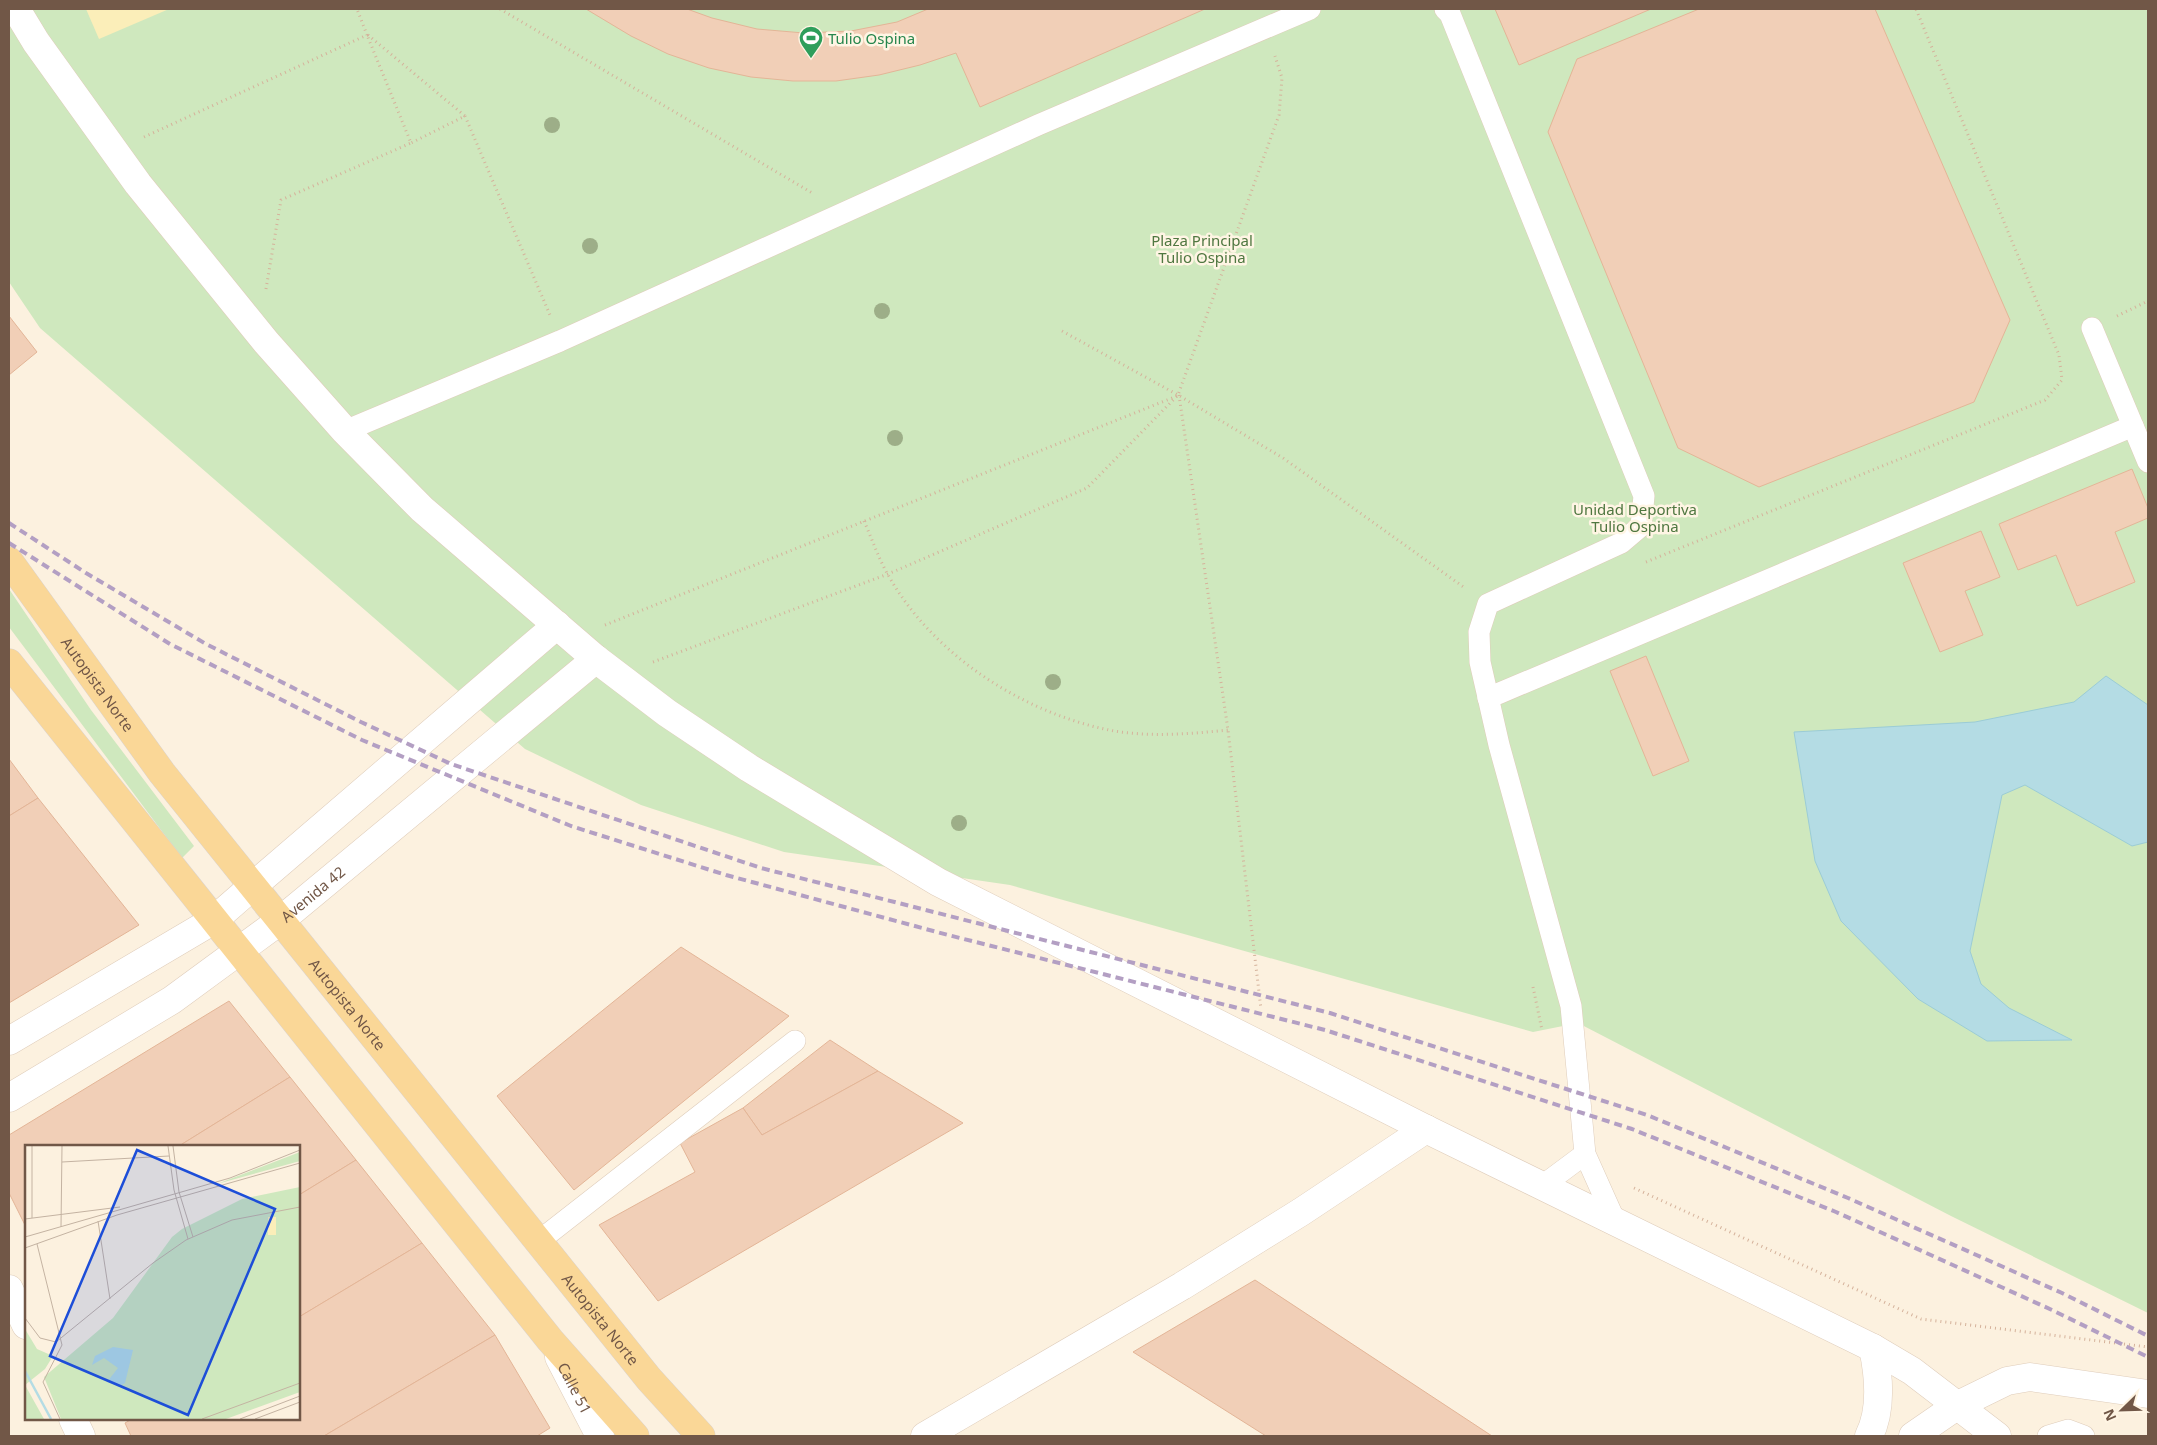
<svg xmlns="http://www.w3.org/2000/svg" width="2157" height="1445" font-family="'Noto Sans',sans-serif">
  <style>
    .green { fill: #cfe8be }
    .sand { fill: #fbeeb9 }
    .water { fill: #b4dce4; stroke: #9bccd6 }
    .building { fill: #f1cfb7; stroke: #e3b597 }
    .lines { fill: none; stroke-linecap: round; stroke-linejoin: round }
    .service-casing { stroke: #dfcdbb; stroke-width: 22 }
    .minor-casing { stroke: #dfcdbb; stroke-width: 29 }
    .tertiary-casing { stroke: #dfcdbb; stroke-width: 29 }
    .primary-casing { stroke: #dad3cf; stroke-width: 29 }
    .path { stroke: #d5b29b; stroke-width: 3; stroke-dasharray: 1 4; stroke-linecap: butt }
    .service { stroke: #fff; stroke-width: 21 }
    .minor { stroke: #fff; stroke-width: 28 }
    .tertiary { stroke: #fff; stroke-width: 28 }
    .primary { stroke: #fad797; stroke-width: 28 }
    .rail { stroke: #b39fc3; stroke-width: 4; stroke-dasharray: 8 5; stroke-linecap: butt }
    .tree { fill: #9dae88 }
    .labels { text-anchor: middle; dominant-baseline: central; stroke-width: 5; stroke-linejoin: round; paint-order: stroke }
    .leisure-label { font-size: 15px; fill: #27864d; stroke: #fff5e4; text-anchor: start }
    .park-label { font-size: 15px; fill: #4f7740; stroke: #fff5e4 }
    .street-label { font-size: 15px; fill: #715747; stroke: #fff5e4 }
    .inset-river { fill: none; stroke: #b4dce4; stroke-width: 2.5 }
    .inset-road { fill: none; stroke: #c4b3a2; stroke-width: 1 }
    .view { fill: #1d4ed8; fill-opacity: 0.15; stroke: #1d4ed8; stroke-width: 2.5 }
    .inset-edge { fill: none; stroke: #715747; stroke-width: 2.5 }
  </style>
  <rect width="100%" height="100%" fill="#fcf1df"/>
  <g class="green">
    <polygon points="9,9 2148,9 2148,1313 1951,1216 1578,1023 1533,1032 1010,885 784,852 641,805 525,749 40,328 9,282"/>
    <polygon points="9,589 91,710 194,846 182,858 9,627"/>
  </g>
  <polygon class="sand" points="86,9 169,9 99,39"/>
  <polygon class="water" points="2106,676 2148,705 2148,842 2132,846 2025,785 2002,795 1970,951 1981,984 2009,1008 2072,1040 1987,1041 1918,999 1841,921 1815,861 1794,732 1975,722 2074,702"/>
  <g class="building">
    <polygon points="586,9 687,9 712,18 757,29 804,33 851,31 897,22 928,9 1205,9 980,107 956,53 920,65 879,75 836,81 793,81 751,77 709,68 668,54 631,36"/>
    <polygon points="1495,9 1651,9 1519,65"/>
    <polygon points="1699,9 1875,9 2010,320 1974,402 1759,487 1678,448 1548,132 1577,59"/>
    <polygon points="9,316 37,352 9,375"/>
    <polygon points="2132,469 2148,508 2148,518 2115,532 2135,582 2077,606 2056,555 2018,570 1999,524"/>
    <polygon points="1981,531 2000,577 1965,591 1983,635 1940,652 1903,563"/>
    <polygon points="1646,656 1689,761 1653,776 1610,671"/>
    <polygon points="9,759 38,798 9,816"/>
    <polygon points="38,798 139,925 9,1003 9,816"/>
    <polygon points="681,947 789,1016 574,1190 497,1096"/>
    <polygon points="229,1001 290,1077 179,1146 26,1146 26,1227 9,1193 9,1135"/>
    <polygon points="830,1040 878,1071 762,1135 743,1108"/>
    <polygon points="878,1071 963,1123 658,1301 599,1225 695,1172 680,1143 743,1108 762,1135"/>
    <polygon points="290,1077 356,1160 299,1195 299,1146 179,1146"/>
    <polygon points="356,1160 422,1243 299,1317 299,1195"/>
    <polygon points="422,1243 495,1335 324,1436 131,1436 125,1423 132,1419 299,1419 299,1317"/>
    <polygon points="1255,1280 1492,1436 1266,1436 1133,1352"/>
    <polygon points="495,1335 550,1428 537,1436 324,1436"/>
  </g>
  <g class="lines">
    <defs>
      <g id="service">
        <polyline points="1445,9 1450,14 1644,496 1641,526 1621,543 1488,604 1479,632 1480,662 1499,745 1571,1006 1585,1154 1615,1221"/>
        <polyline points="2092,328 2148,462"/>
        <polyline points="345,431 560,341 1038,125 1310,9"/>
        <polyline points="1488,698 2133,426"/>
        <polyline points="1542,1186 1585,1154"/>
        <polyline points="539,1241 795,1041"/>
        <polyline points="2048,1436 2068,1430 2084,1436"/>
      </g>
      <g id="minor">
        <polyline points="16,9 36,42 138,184 266,342 345,431 422,509 596,659 667,713 749,768 938,882 1426,1129 1873,1348 1912,1371 1997,1436"/>
        <polyline points="253,886 557,625"/>
        <path id="s1" d="M281,920L596,659"/>
        <polyline points="9,1289 26,1325"/>
        <path id="s2" d="M559,1357L600,1436"/>
        <polyline points="73,1419 81,1436"/>
        <polyline points="925,1436 1182,1286 1301,1212 1426,1129"/>
        <path d="M1869,1436C1882,1410 1879,1376 1873,1348"/>
        <polyline points="1913,1436 1958,1405 2007,1381 2030,1377 2148,1394"/>
      </g>
      <g id="tertiary">
        <polyline points="9,1041 214,920 253,886"/>
        <polyline points="9,1098 172,1000 281,920"/>
      </g>
      <g id="primary">
        <path id="s3" d="M9,561L162,773L649,1379L701,1436"/>
        <polyline points="9,663 550,1340 635,1436"/>
      </g>
    </defs>
    <use href="#service" class="service-casing"/>
    <use href="#minor" class="minor-casing"/>
    <use href="#tertiary" class="tertiary-casing"/>
    <use href="#primary" class="primary-casing"/>
    <g class="path">
      <polyline points="500,9 814,194"/>
      <polyline points="368,35 465,116 411,143"/>
      <polyline points="465,116 550,315"/>
      <polyline points="144,137 367,35 357,9"/>
      <polyline points="266,289 281,200 411,143 367,35"/>
      <polyline points="2117,316 2148,301"/>
      <polyline points="1062,331 1178,395 1283,458 1465,588"/>
      <polyline points="1179,395 1228,730 1261,1009"/>
      <path d="M864,521C872,539 878,557 887,573C932,655 1024,714 1114,731C1152,737 1190,734 1228,730"/>
      <polyline points="1646,562 2045,400 2062,380 2059,355 1916,9"/>
      <polyline points="605,625 1177,396"/>
      <polyline points="653,662 888,574 1087,488 1178,395 1279,115 1282,78 1275,56"/>
      <polyline points="1533,987 1542,1030"/>
      <polyline points="1634,1188 1921,1319 2148,1347"/>
    </g>
    <use href="#service" class="service"/>
    <use href="#minor" class="minor"/>
    <use href="#tertiary" class="tertiary"/>
    <use href="#primary" class="primary"/>
    <g class="rail">
      <polyline points="9,523 86,573 206,644 361,722 451,764 761,868 1330,1013 1647,1115 1848,1198 2062,1293 2148,1336"/>
      <polyline points="9,543 170,644 362,740 571,826 726,875 948,935 1325,1030 1632,1129 1836,1212 2052,1310 2148,1357"/>
    </g>
  </g>
  <g class="tree">
    <circle cx="552" cy="125" r="8"/>
    <circle cx="590" cy="246" r="8"/>
    <circle cx="882" cy="311" r="8"/>
    <circle cx="895" cy="438" r="8"/>
    <circle cx="1053" cy="682" r="8"/>
    <circle cx="959" cy="823" r="8"/>
  </g>
  <defs>
    <symbol id="stadium-pin" viewBox="-11 -11 22 30"><path d="M0 17L-7.5 6A9.5 9.5 0 1 1 7.5 6Z" fill="#2e9e5b" stroke="#fff5e4"/><path d="M0-5a6.5 5 0 1 0 0 10a6.5 5 0 1 0 0-10ZM-3.5-1.8h7v3.6h-7Z" fill="#fff"/></symbol>
  </defs>
  <g fill-rule="evenodd">
    <use href="#stadium-pin" x="797" y="24" width="28" height="38"/>
  </g>
  <g class="labels">
    <g class="leisure-label">
      <text x="828" y="38">Tulio Ospina</text>
    </g>
    <g class="park-label">
      <text x="1202" y="240">Plaza Principal<tspan x="1202" dy="17">Tulio Ospina</tspan></text>
      <text x="1635" y="509">Unidad Deportiva<tspan x="1635" dy="17">Tulio Ospina</tspan></text>
    </g>
    <g class="street-label">
      <text stroke="none"><textPath href="#s3" startOffset="152">Autopista Norte</textPath></text>
      <text stroke="none"><textPath href="#s1" startOffset="41">Avenida 42</textPath></text>
      <text stroke="none"><textPath href="#s3" startOffset="558">Autopista Norte</textPath></text>
      <text stroke="none"><textPath href="#s3" startOffset="962">Autopista Norte</textPath></text>
      <text stroke="none"><textPath href="#s2" startOffset="35">Calle 51</textPath></text>
    </g>
  </g>
  <g transform="translate(25 1145)">
    <rect width="275" height="275" fill="#fcf1df"/>
    <path d="M275,7V16L192,39ZM275,42V247L201,274H36L19,232L88,173L147,92L157,84L217,54ZM0,184L12,204L28,211L20,224L0,240L19,274H0Z" fill="#cfe8be"/>
    <path d="M243,72H251V90H243Z" fill="#fbeeb9"/>
    <path d="M88,202L108,205L100,238L95,241L82,237L93,223L79,213L67,220L70,211Z" fill="#b4dce4"/>
    <path class="inset-river" d="M0,226L26,274"/>
    <path class="inset-road" d="M7,1V73M143,1L149,45L163,94M148,1L154,47L168,92M37,17L144,11M0,74L95,62M73,76L85,154M36,82L37,1M0,92L205,33L275,5M12,99L37,200L18,237L35,274M0,103L92,70L275,18M0,173L15,193L31,197L128,118L161,95L207,75L275,62M177,274L275,238M215,274L275,251M230,274L275,257"/>
    <path class="view" d="M112,5L250,64L163,270L25,211Z"/>
    <rect width="275" height="275" class="inset-edge"/>
  </g>
  <rect width="2157" height="1445" fill="none" stroke="#715747" stroke-width="20"/>
  <g transform="translate(2122 1410) rotate(247)" stroke="#fff5e4" stroke-width="4" paint-order="stroke">
  <path d="M0-4L9 19L0 12L-9 19Z" fill="#715747"/>
  <text y="-8" font-size="14" font-weight="bold" text-anchor="middle" fill="#715747">N</text>
  </g>
</svg>
